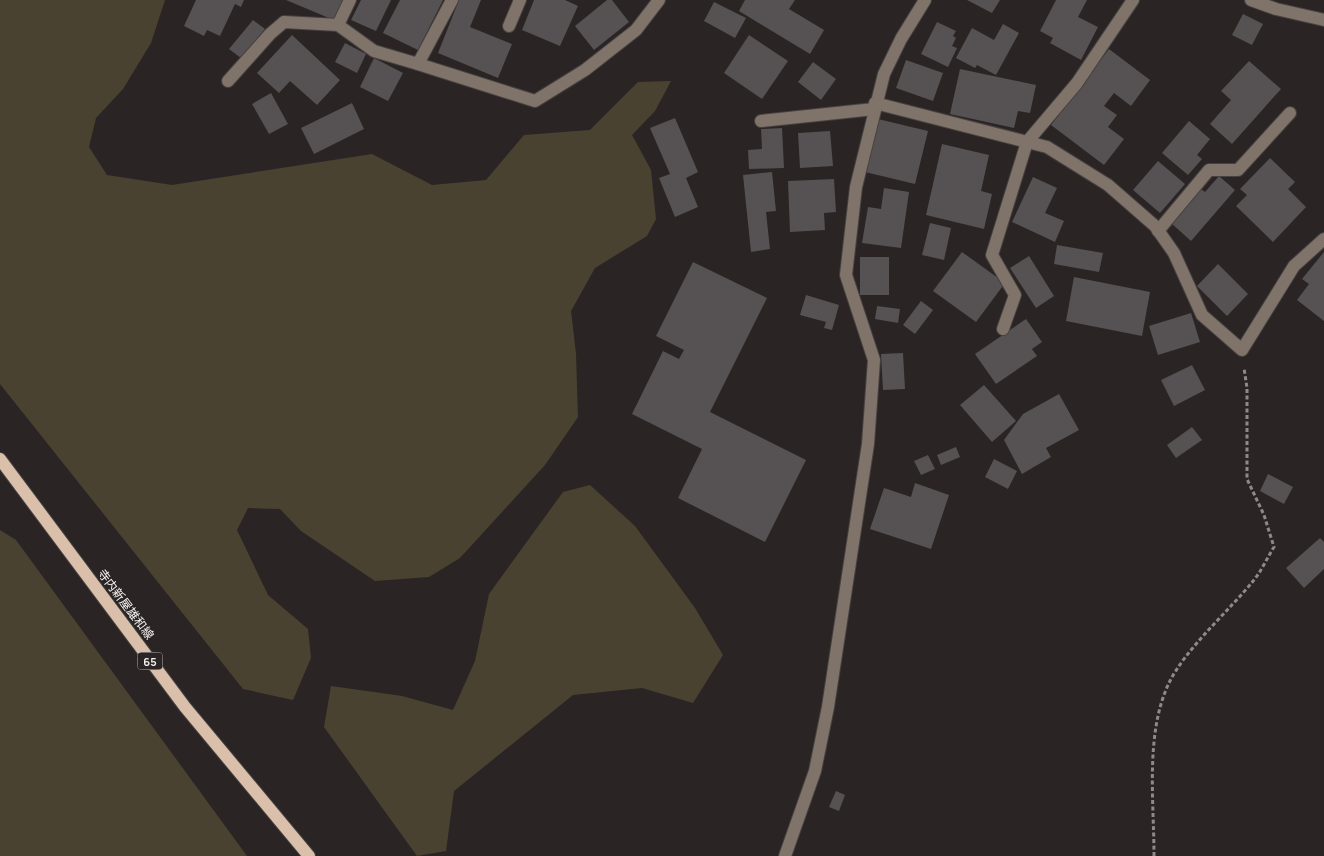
<svg xmlns="http://www.w3.org/2000/svg" width="1324" height="856" font-family="Manrope,'Noto Sans JP',sans-serif">
  <style>
    .green { fill: #4a4230 }
    .building { fill: #565152 }
    .lines { fill: none; stroke-linecap: round; stroke-linejoin: round }
    .minor-casing { stroke: #464241; stroke-width: 14 }
    .major-casing { stroke: #464241; stroke-width: 14 }
    .path { stroke: #8e8a89; stroke-width: 3; stroke-dasharray: 4 2.5; stroke-linecap: butt }
    .minor { stroke: #807369; stroke-width: 12 }
    .major { stroke: #dac0aa; stroke-width: 12 }
    .labels { text-anchor: middle; dominant-baseline: central; stroke-width: 4; stroke-linejoin: round; paint-order: stroke }
    .shield { fill: #2a2524; stroke: #b8b4b4; stroke-width: 1 }
    .shield-label { font-size: 11px; font-weight: bold; fill: #f5f2f1 }
    .street-label { font-size: 12px; fill: #f5f2f1; stroke: #2a2524 }
  </style>
  <rect width="100%" height="100%" fill="#2a2524"/>
  <g class="green">
    <polygon points="0,0 165,0 151,43 123,89 96,118 89,147 107,175 172,185 372,154 432,185 486,180 524,135 590,130 638,82 671,81 655,111 632,135 651,170 656,219 647,236 595,268 571,311 576,354 578,417 545,465 460,558 429,577 375,581 301,531 280,509 248,508 237,530 268,595 308,629 311,658 293,700 243,689 0,384"/>
    <polygon points="590,485 635,526 695,608 723,655 693,703 642,688 573,695 454,791 446,851 417,856 324,727 331,686 402,696 453,710 475,661 489,594 563,492"/>
    <polygon points="0,530 16,540 247,856 0,856"/>
  </g>
  <g class="building">
    <polygon points="196,0 244,0 241,7 235,4 220,36 207,30 204,36 184,26"/>
    <polygon points="286,0 345,0 336,21"/>
    <polygon points="361,0 391,0 376,31 351,20"/>
    <polygon points="400,0 443,0 418,50 383,33"/>
    <polygon points="459,0 481,0 470,27 512,44 498,78 438,53"/>
    <polygon points="534,0 565,0 578,6 560,46 522,30"/>
    <polygon points="607,0 612,0 629,22 594,50 575,26"/>
    <polygon points="745,0 795,0 789,9 824,30 810,54 739,11"/>
    <polygon points="967,0 1000,0 992,13"/>
    <polygon points="1056,0 1087,0 1078,17 1098,27 1081,60 1050,43 1053,38 1040,31"/>
    <polygon points="714,2 746,18 735,38 704,21"/>
    <polygon points="1243,14 1263,24 1252,45 1232,35"/>
    <polygon points="253,20 265,29 241,58 229,49"/>
    <polygon points="937,22 956,31 953,36 956,38 952,46 957,48 948,67 921,54"/>
    <polygon points="1003,24 1019,33 996,75 977,65 975,68 956,58 972,28 994,40"/>
    <polygon points="292,35 340,80 317,105 290,81 279,93 257,73"/>
    <polygon points="749,35 788,61 762,99 724,73"/>
    <polygon points="345,43 366,54 357,73 335,62"/>
    <polygon points="1109,49 1150,80 1131,106 1114,93 1104,106 1117,115 1108,127 1124,139 1104,165 1051,125"/>
    <polygon points="374,58 403,73 388,101 360,87"/>
    <polygon points="906,60 943,73 933,101 896,88"/>
    <polygon points="1249,61 1281,89 1232,144 1210,124 1231,100 1221,91"/>
    <polygon points="813,62 836,79 821,100 798,82"/>
    <polygon points="960,69 1036,85 1030,113 1018,111 1014,128 950,114"/>
    <polygon points="271,93 288,124 269,134 252,104"/>
    <polygon points="352,103 364,129 314,154 301,128"/>
    <polygon points="675,118 698,172 686,178 698,207 675,217 659,178 670,174 650,128"/>
    <polygon points="878,119 928,131 915,184 865,172"/>
    <polygon points="1189,121 1210,139 1197,155 1202,159 1188,175 1162,153"/>
    <polygon points="782,128 784,168 749,169 748,150 762,149 761,129"/>
    <polygon points="830,131 833,166 800,168 798,133"/>
    <polygon points="942,144 989,155 981,191 992,194 984,229 926,215"/>
    <polygon points="1270,158 1295,182 1288,189 1306,207 1273,242 1236,206 1247,195 1240,189"/>
    <polygon points="1158,161 1185,184 1160,213 1133,190"/>
    <polygon points="772,172 776,211 766,212 770,249 751,252 743,175"/>
    <polygon points="1219,176 1235,190 1191,241 1171,223 1201,189 1205,192"/>
    <polygon points="1033,177 1057,188 1045,213 1064,221 1055,242 1012,222"/>
    <polygon points="834,179 836,212 824,213 825,230 790,232 788,181"/>
    <polygon points="884,188 909,192 901,248 862,243 868,207 881,209"/>
    <polygon points="930,223 951,228 944,260 922,255"/>
    <polygon points="1057,245 1103,253 1099,272 1054,264"/>
    <polygon points="962,252 1005,283 976,322 933,291"/>
    <polygon points="1324,252 1324,321 1297,300 1309,284 1302,279"/>
    <polygon points="1029,256 1054,296 1036,308 1010,268"/>
    <rect x="860" y="257" width="29" height="38"/>
    <polygon points="693,262 767,298 710,412 806,460 765,542 678,498 702,449 632,414 663,351 679,359 684,350 656,336"/>
    <polygon points="1218,264 1248,294 1227,316 1197,286"/>
    <polygon points="1074,277 1150,292 1142,336 1066,321"/>
    <polygon points="806,295 839,305 832,330 824,328 826,322 800,315"/>
    <polygon points="921,301 933,310 915,334 903,325"/>
    <polygon points="877,306 900,309 898,323 875,319"/>
    <polygon points="1191,313 1200,342 1158,355 1149,326"/>
    <polygon points="1026,319 1042,342 1032,349 1037,356 996,384 975,354"/>
    <polygon points="903,353 905,389 883,390 881,354"/>
    <polygon points="1192,365 1205,390 1174,406 1161,380"/>
    <polygon points="984,385 1016,421 992,442 960,405"/>
    <polygon points="1059,394 1079,430 1046,448 1051,457 1022,474 1004,440 1023,414"/>
    <polygon points="1192,427 1202,440 1176,458 1167,445"/>
    <polygon points="956,447 960,457 941,465 937,455"/>
    <polygon points="928,455 935,469 921,475 914,461"/>
    <polygon points="994,459 1017,471 1008,489 985,477"/>
    <polygon points="1268,474 1293,487 1284,504 1260,491"/>
    <polygon points="915,483 949,495 931,549 870,529 884,488 911,497"/>
    <polygon points="1320,538 1324,542 1324,569 1304,588 1286,568"/>
    <polygon points="836,791 845,795 839,811 829,807"/>
  </g>
  <g class="lines">
    <defs>
      <g id="minor">
        <polyline points="1251,0 1276,9 1324,20"/>
        <polyline points="338,25 374,51 418,64 452,0"/>
        <polyline points="509,26 520,0"/>
        <polyline points="418,64 535,101 585,70 636,30 659,0"/>
        <polyline points="228,81 270,34 284,22 338,25 350,0"/>
        <polyline points="875,103 1047,147 1108,185 1155,226 1174,253 1202,315 1242,350 1294,266 1324,239"/>
        <polyline points="761,121 874,109"/>
        <polyline points="1158,231 1209,170 1238,170 1290,113"/>
        <polyline points="1003,329 1015,295 992,255 1027,142 1077,83 1133,0"/>
        <polyline points="785,856 815,771 828,707 868,444 874,360 846,275 856,187 884,74 901,39 925,0"/>
      </g>
      <polyline id="major" points="0,459 185,707 309,856"/>
    </defs>
    <use href="#minor" class="minor-casing"/>
    <use href="#major" class="major-casing"/>
    <path class="path" d="M1154,856C1154,801 1145,733 1169,683C1185,649 1230,610 1254,580C1262,570 1267,558 1274,547L1264,515L1247,479V388L1244,368"/>
    <use href="#minor" class="minor"/>
    <use href="#major" class="major"/>
  </g>
  <g class="labels">
    <rect class="shield" x="137.5" y="652.5" width="25" height="17" rx="4"/>
    <g class="shield-label">
      <text x="150" y="661">65</text>
    </g>
    <g class="street-label">
      <text transform="translate(126 604) rotate(53)">寺内新屋雄和線</text>
    </g>
  </g>
</svg>
